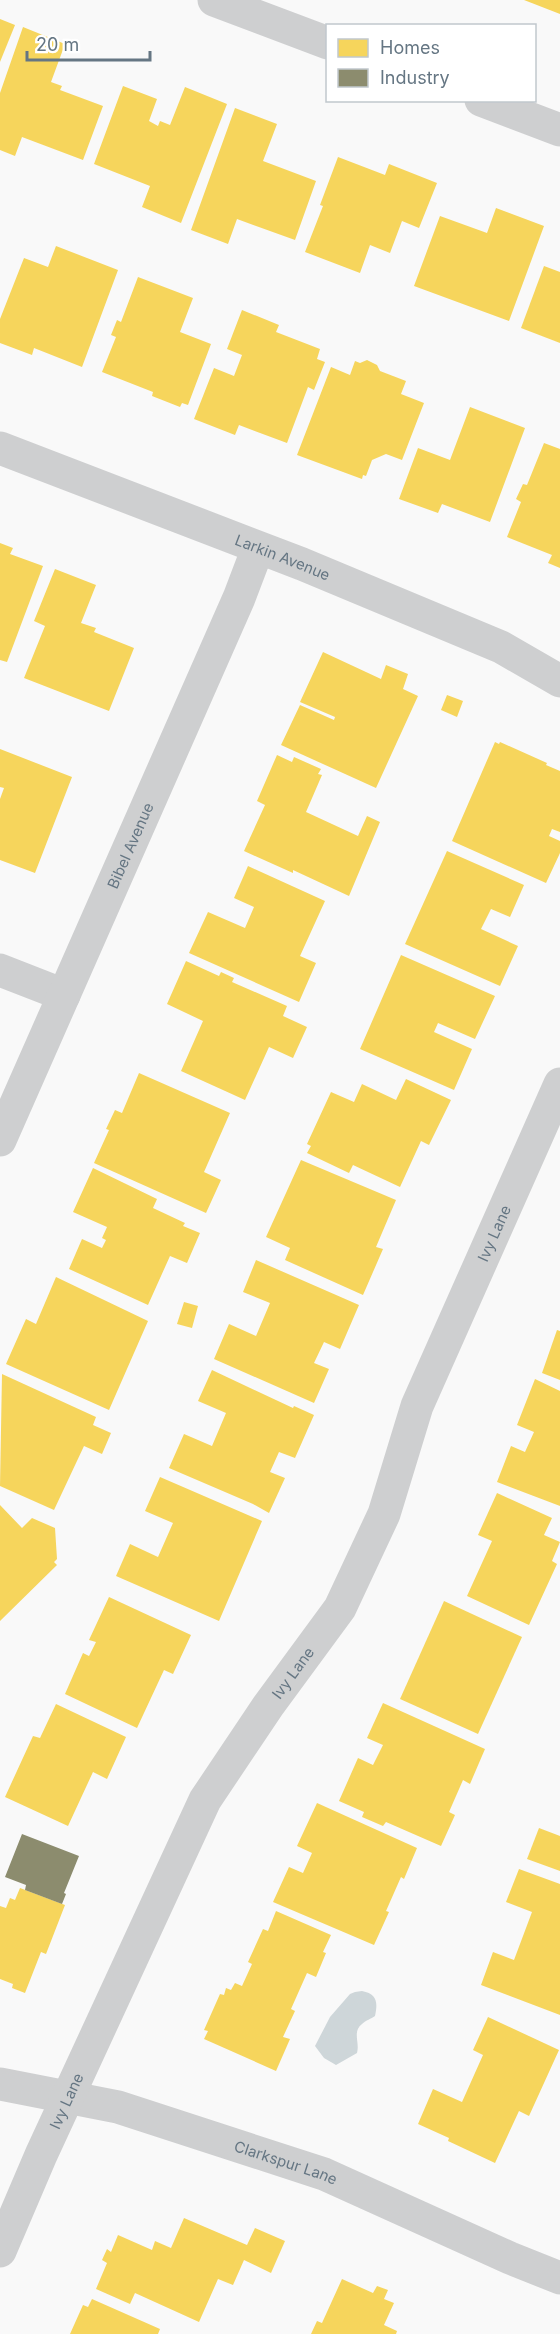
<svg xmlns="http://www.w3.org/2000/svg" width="560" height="2334" font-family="Inter,sans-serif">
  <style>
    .water { fill: #ced6d9 }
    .homes { fill: #f6d55c }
    .industry { fill: #8c8c6e }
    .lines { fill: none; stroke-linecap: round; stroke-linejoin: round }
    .minor { stroke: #cecfd0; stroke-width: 33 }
    .labels { text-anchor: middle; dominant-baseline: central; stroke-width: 6; stroke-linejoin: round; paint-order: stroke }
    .street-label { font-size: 15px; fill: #657683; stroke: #fff }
  </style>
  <rect width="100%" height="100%" fill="#f9f9f9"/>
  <path class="water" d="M362,1991C377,1994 378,2002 375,2016C371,2019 366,2020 362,2024C352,2032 360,2042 357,2053L336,2065L324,2058L315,2046L330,2017L350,1994L355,1992Z"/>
  <g class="homes">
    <polygon points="524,0 560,0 560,14"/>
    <polygon points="0,19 15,25 0,62"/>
    <polygon points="23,27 65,44 51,82 62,86 60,90 103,106 83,160 22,137 15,156 0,150 0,93"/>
    <polygon points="123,86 157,99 149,121 158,126 160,121 170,125 185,87 227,104 181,223 142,207 150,186 94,164"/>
    <polygon points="235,108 277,124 263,161 316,181 295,240 237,219 228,244 191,230"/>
    <polygon points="338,157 385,175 389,164 437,183 419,228 402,221 390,253 370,245 360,273 305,252 323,206 320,205"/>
    <polygon points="496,208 544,226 509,321 414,286 440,216 487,233"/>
    <polygon points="56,246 118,270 82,367 34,348 32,355 0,343 0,319 24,258 48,267"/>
    <polygon points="544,266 560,272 560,343 521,328"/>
    <polygon points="138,277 193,298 180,332 211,344 188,405 182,403 180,407 152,396 153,392 102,372 116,337 111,335 117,320 121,322"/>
    <polygon points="242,310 279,325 276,332 320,349 317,359 325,362 314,390 308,387 287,443 239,425 235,435 194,419 214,368 234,376 242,355 227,349"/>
    <polygon points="367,360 377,365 380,371 406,381 401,394 424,403 402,460 386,454 372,460 366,476 363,475 362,479 297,455 331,367 350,375 355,361 360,363"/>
    <polygon points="470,407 525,428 490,522 442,504 438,513 399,499 418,448 450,460"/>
    <polygon points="544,443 560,449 560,568 548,563 552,555 507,537 521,502 516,499 523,484 527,485"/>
    <polygon points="0,543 13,548 10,554 43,566 7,662 0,660"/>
    <polygon points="55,569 96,585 81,623 96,628 94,632 134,648 109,711 24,678 45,626 34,621"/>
    <polygon points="323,652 381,679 386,665 408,674 403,689 418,696 376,788 281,745 300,705 334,720 335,717 300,702"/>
    <polygon points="447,695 463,701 457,717 441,710"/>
    <polygon points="495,742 499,744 500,742 547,763 546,765 560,771 560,832 552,829 549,836 560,841 560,853 546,883 452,841"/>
    <polygon points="0,749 72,777 35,873 0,860 0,799 4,788 0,787"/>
    <polygon points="277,755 292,762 294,757 321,769 318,774 322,775 306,812 358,836 367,816 380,822 349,896 293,870 293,873 244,851 265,805 257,801"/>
    <polygon points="447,851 524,885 510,917 491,909 481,929 518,946 500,986 405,944"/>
    <polygon points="248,866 325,901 300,956 316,963 299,1002 189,953 208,912 245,928 254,907 234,898"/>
    <polygon points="401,955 495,996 475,1039 438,1023 434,1032 472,1049 454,1090 360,1049"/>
    <polygon points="186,961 219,976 221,972 234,978 232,982 287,1006 283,1016 307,1027 293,1058 269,1047 245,1100 181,1071 203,1021 167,1004"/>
    <polygon points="139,1073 230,1113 204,1172 221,1180 206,1213 94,1163 109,1130 106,1129 115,1110 122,1113"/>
    <polygon points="406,1079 451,1100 429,1145 421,1141 400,1187 353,1165 349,1173 307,1153 311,1146 307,1144 331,1092 354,1102 362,1084 396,1100"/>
    <polygon points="301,1160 396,1200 376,1247 383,1249 363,1295 285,1260 290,1248 266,1237"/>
    <polygon points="93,1168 157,1199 153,1208 185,1223 183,1226 200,1233 187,1263 170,1256 148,1305 69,1269 82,1239 102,1248 106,1240 102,1238 107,1227 73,1212"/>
    <polygon points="256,1260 359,1305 340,1349 324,1342 314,1363 329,1369 314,1403 214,1359 229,1324 256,1336 270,1303 243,1292"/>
    <polygon points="56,1277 148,1321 109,1410 6,1364 26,1319 36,1324"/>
    <polygon points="184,1302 198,1306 192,1328 177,1324"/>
    <polygon points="557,1330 560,1331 560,1380 542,1373"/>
    <polygon points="212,1370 293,1408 294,1406 314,1415 295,1458 279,1452 270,1472 285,1478 269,1513 253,1504 169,1468 184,1434 212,1446 226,1413 198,1401"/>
    <polygon points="2,1374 96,1417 93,1425 111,1433 102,1454 84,1446 54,1510 0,1486"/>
    <polygon points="535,1379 560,1391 560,1506 497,1482 511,1446 525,1452 534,1432 517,1425"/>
    <polygon points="160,1477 262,1521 219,1621 116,1576 130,1544 158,1557 173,1523 145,1511"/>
    <polygon points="497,1493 552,1518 544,1535 560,1542 552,1561 557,1564 529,1625 467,1596 492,1541 478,1535"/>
    <polygon points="0,1505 22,1528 32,1518 55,1528 57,1559 54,1562 57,1565 0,1621"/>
    <polygon points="109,1597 191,1635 173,1674 164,1670 137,1728 65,1694 83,1653 89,1656 96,1642 89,1640"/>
    <polygon points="444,1601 522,1637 478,1734 400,1699"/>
    <polygon points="383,1703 485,1749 470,1784 463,1780 449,1812 455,1815 441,1846 386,1822 383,1826 362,1817 364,1812 339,1801 358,1758 373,1765 383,1745 367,1738"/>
    <polygon points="56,1704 126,1737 107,1779 93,1772 68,1826 5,1797 33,1736 40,1738"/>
    <polygon points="317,1803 417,1848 404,1879 401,1877 386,1911 389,1912 374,1945 273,1902 289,1867 303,1873 312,1853 297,1846"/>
    <polygon points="539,1828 560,1836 560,1871 527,1859"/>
    <polygon points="519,1869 560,1884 560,2015 481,1985 493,1952 514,1960 532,1912 506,1902"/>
    <polygon points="20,1888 65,1905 46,1954 41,1952 25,1993 12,1988 13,1984 0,1979 0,1906 6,1908 10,1898 15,1900"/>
    <polygon points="276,1911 331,1935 323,1952 326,1953 316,1977 307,1973 291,2009 295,2011 283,2037 290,2039 276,2071 204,2039 208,2031 204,2030 220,1994 224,1995 226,1988 231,1990 235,1983 242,1986 252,1964 248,1962 263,1929 268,1931"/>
    <polygon points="488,2017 559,2050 529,2116 519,2111 495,2163 448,2141 449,2138 418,2124 433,2089 462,2102 483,2055 473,2050"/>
    <polygon points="184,2218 247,2245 255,2228 285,2241 271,2273 244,2260 233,2285 218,2279 199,2322 135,2293 130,2304 96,2289 107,2263 102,2260 107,2249 111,2252 118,2235 152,2250 155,2241 171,2248"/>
    <polygon points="342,2279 373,2293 377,2286 388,2290 384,2299 394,2303 384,2325 397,2331 396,2334 311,2334 317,2321 322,2323"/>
    <polygon points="92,2299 160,2329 158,2334 70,2334 83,2305 88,2307"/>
  </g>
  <polygon class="industry" points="22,1834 79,1856 64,1893 66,1894 62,1904 25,1890 26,1885 5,1877"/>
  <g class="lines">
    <g class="minor">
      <polyline points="214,0 328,43"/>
      <polyline points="481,100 560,130"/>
      <path id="s1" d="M0,448L302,564L501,647L560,681"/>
      <polyline points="0,970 64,995"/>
      <path id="s2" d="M0,1140L239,598L258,548"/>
      <path id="s3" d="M0,2084L118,2107L324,2174L510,2258L560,2278"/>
      <path id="s4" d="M0,2251L41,2155L205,1800L268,1706L340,1608L384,1514L417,1406L560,1084"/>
    </g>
  </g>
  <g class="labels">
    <g class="street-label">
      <text stroke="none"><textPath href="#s1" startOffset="303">Larkin Avenue</textPath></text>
      <text stroke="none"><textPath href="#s2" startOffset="322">Bibel Avenue</textPath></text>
      <text stroke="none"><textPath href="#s4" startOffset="1136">Ivy Lane</textPath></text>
      <text stroke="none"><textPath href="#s4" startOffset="650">Ivy Lane</textPath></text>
      <text stroke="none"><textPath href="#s4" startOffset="164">Ivy Lane</textPath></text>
      <text stroke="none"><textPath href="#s3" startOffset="297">Clarkspur Lane</textPath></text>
    </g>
  </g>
  <rect x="326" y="24" width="210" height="78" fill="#ffffff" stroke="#c1c8cd" stroke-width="1.5"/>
  <rect x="338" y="39" width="30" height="18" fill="#f6d55c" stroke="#c1c8cd" stroke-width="1.5"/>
  <text x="380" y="54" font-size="18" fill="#657683">Homes</text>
  <rect x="338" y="69" width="30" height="18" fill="#8c8c6e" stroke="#c1c8cd" stroke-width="1.5"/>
  <text x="380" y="84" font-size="18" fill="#657683">Industry</text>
  <path d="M27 51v9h123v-9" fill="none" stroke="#657683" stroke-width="3"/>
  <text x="36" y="51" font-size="18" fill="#657683" stroke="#ffffff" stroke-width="4.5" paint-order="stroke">20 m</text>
</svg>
